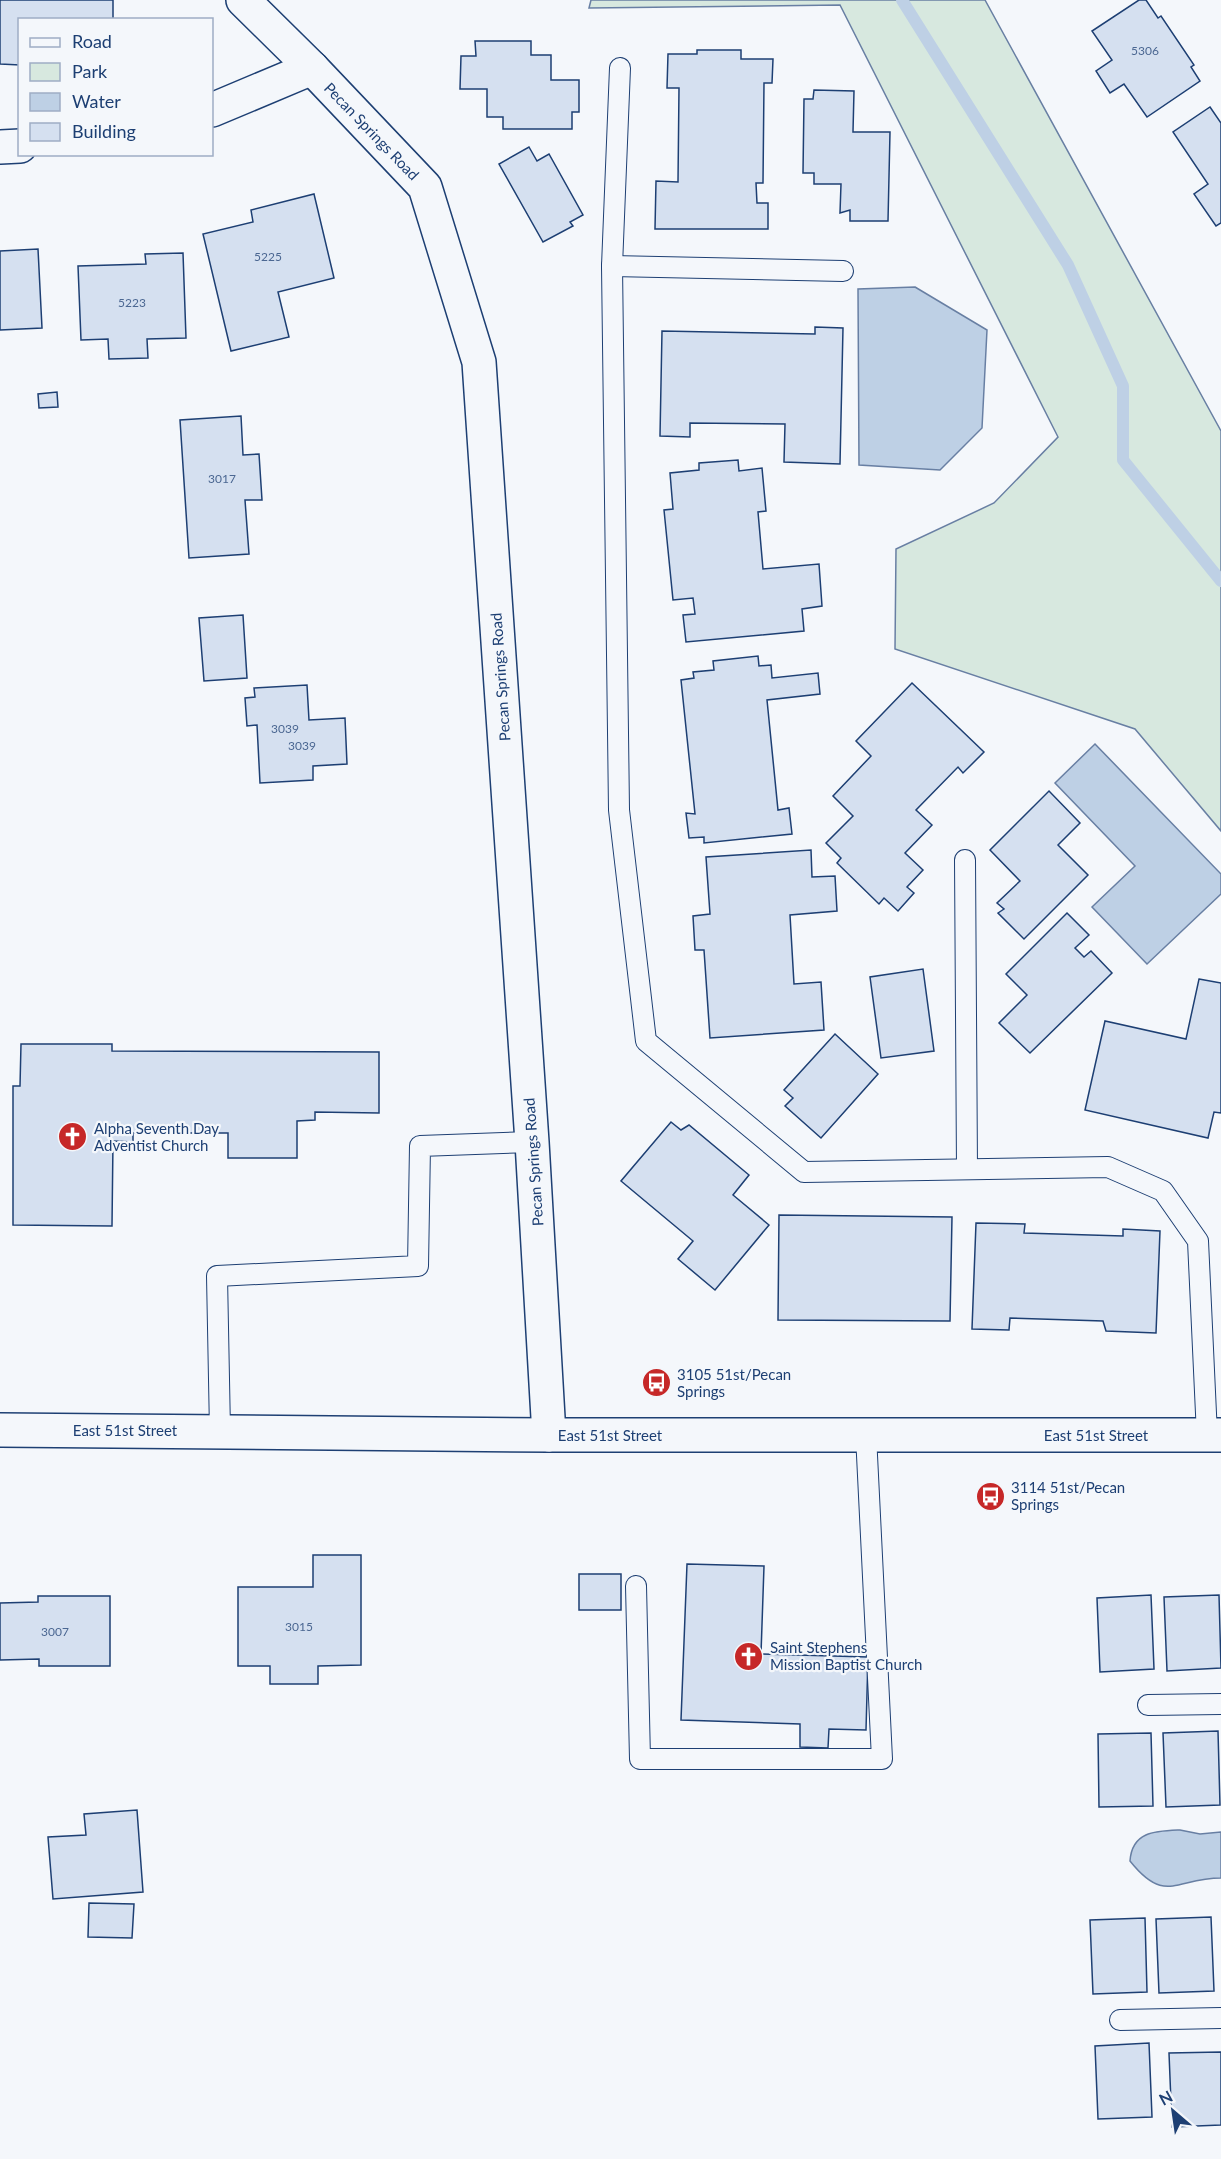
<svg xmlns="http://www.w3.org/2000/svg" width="1221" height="2159" font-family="Lato,sans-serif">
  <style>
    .green { fill: #d7e8df; stroke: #687fa3; stroke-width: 1.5 }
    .water { fill: #bed0e5; stroke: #687fa3; stroke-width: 1.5 }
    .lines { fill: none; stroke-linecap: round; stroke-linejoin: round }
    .stream { stroke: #bed0e5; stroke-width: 12 }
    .building { fill: #d5e0f0; stroke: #1d3f73; stroke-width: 1.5 }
    .service-casing { stroke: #1d3f73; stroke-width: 22 }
    .minor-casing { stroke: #1d3f73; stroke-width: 36 }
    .secondary-casing { stroke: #1d3f73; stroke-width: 36 }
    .service { stroke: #f4f7fb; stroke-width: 20 }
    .minor { stroke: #f4f7fb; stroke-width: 33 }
    .secondary { stroke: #f4f7fb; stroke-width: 33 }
    .labels { text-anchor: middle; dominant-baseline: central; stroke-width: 4.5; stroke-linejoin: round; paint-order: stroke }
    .number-label { font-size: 12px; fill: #4b6792 }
    .street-label { font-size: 15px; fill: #1d3f73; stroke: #f4f7fb }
    .poi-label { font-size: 15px; fill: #1d3f73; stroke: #f4f7fb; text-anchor: start }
  </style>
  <rect width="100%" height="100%" fill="#f4f7fb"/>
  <polygon class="green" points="591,0 985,0 1221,431 1221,831 1135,729 895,649 896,549 994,503 1058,437 840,5 589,8"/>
  <g class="water">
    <polygon points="915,287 987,330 982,428 940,470 859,465 858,289"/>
    <polygon points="1095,744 1221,874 1221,894 1147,964 1092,907 1135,866 1055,783"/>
    <path d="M1180,1830L1200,1834L1221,1832V1878C1176,1878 1165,1905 1130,1861C1132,1831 1156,1831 1180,1830Z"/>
  </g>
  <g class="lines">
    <polyline class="stream" points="902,0 1068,265 1123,386 1123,460 1221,581"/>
  </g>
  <g class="building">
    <polygon points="0,0 113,0 113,20 20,20 20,65 0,64"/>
    <polygon points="1139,0 1146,0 1158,18 1161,16 1194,65 1191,67 1200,81 1147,117 1124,84 1110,93 1096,71 1112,60 1092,31"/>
    <polygon points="475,41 531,41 531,55 551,55 551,80 579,80 579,112 572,112 572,129 503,129 503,117 487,117 487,89 460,89 461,56 476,56"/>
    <polygon points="697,50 741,50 741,59 773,59 772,83 764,83 763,183 756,183 757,203 768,203 768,229 655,229 656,181 678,182 679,88 667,88 668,54 697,54"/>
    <polygon points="814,90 854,91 853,132 890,132 888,221 850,221 850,210 840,213 841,184 814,184 814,173 803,173 804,99 813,99"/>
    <polygon points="1210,107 1221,123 1221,223 1216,226 1194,194 1208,184 1173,132"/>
    <polygon points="529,147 537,161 549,154 583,215 570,222 573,226 543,242 499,164"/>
    <polygon points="314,194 334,278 278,292 289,337 231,351 203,234 253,222 251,210"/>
    <polygon points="38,249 42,328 0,330 0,251"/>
    <polygon points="183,253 186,338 147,339 148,358 109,359 108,339 81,340 78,266 146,264 145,254"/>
    <polygon points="815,327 843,328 840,464 784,462 785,424 690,423 690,437 660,436 662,331 815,334"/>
    <polygon points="57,392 58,407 39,408 38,394"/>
    <polygon points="241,416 243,455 259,454 262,500 245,500 249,554 189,558 180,420"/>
    <polygon points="738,460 739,471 762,468 766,511 758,512 763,569 819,564 822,606 802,609 804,631 686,642 683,615 695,614 693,598 673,600 664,510 673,509 670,473 699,470 699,463"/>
    <polygon points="243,615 247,678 204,681 199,618"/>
    <polygon points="758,656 759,666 771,665 772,678 818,673 820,694 767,700 778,810 789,808 792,834 704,843 704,837 689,838 686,813 695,814 681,680 694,678 693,672 714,670 713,661"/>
    <polygon points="912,683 984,752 963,773 958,767 916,810 932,825 905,853 923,870 907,887 914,893 898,911 884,898 879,904 837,863 841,858 826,843 853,816 833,796 871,756 856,741"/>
    <polygon points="307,685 309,720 345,718 347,764 313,766 313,780 260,783 257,725 247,726 245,698 255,697 254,688"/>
    <polygon points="1049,791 1080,823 1058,845 1088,875 1024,939 998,913 1004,909 997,903 1020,881 990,850"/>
    <polygon points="811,850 812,877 835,876 837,911 790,915 794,984 821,982 824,1030 710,1038 704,950 695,950 693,916 710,914 706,857"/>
    <polygon points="1067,913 1089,935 1075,948 1084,957 1091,951 1112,973 1030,1053 999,1023 1027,995 1006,974"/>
    <polygon points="923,969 934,1051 881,1058 870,977"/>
    <polygon points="1199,979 1221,983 1221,1113 1214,1112 1208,1138 1085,1110 1105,1021 1186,1039"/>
    <polygon points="835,1034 878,1074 821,1138 785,1106 793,1098 784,1090"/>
    <polygon points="21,1044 112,1044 112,1051 379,1052 379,1113 315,1112 315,1120 297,1121 297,1158 228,1158 228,1133 133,1133 133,1142 113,1141 112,1226 13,1225 13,1086 20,1086"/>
    <polygon points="671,1122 681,1130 689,1125 749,1175 733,1195 769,1225 715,1290 678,1259 693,1241 621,1181"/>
    <polygon points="779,1215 952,1217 950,1321 778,1320"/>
    <polygon points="976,1223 1025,1224 1024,1233 1123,1236 1123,1229 1160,1231 1156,1333 1106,1331 1103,1321 1010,1318 1009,1330 972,1329"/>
    <polygon points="313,1555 361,1555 361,1665 318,1666 318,1684 270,1684 270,1666 238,1666 238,1587 313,1587"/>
    <polygon points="687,1564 764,1566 761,1654 868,1657 866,1730 829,1729 828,1748 800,1747 800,1724 681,1720"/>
    <rect x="579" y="1574" width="42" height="36"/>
    <polygon points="1151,1595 1154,1669 1100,1672 1097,1598"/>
    <polygon points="1219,1595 1221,1668 1167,1671 1164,1597"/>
    <polygon points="38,1596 110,1596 110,1666 39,1666 39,1659 0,1660 0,1603 38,1602"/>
    <polygon points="1218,1731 1220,1805 1166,1807 1163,1733"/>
    <polygon points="1151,1733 1153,1806 1099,1807 1098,1734"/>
    <polygon points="137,1810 143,1892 53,1899 48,1837 86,1835 84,1814"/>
    <polygon points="89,1903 134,1904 132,1938 88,1937"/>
    <polygon points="1211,1917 1214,1991 1159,1993 1156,1919"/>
    <polygon points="1145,1918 1147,1992 1093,1994 1090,1920"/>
    <polygon points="1149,2043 1152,2117 1098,2119 1095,2046"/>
    <polygon points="1221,2052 1221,2125 1172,2127 1169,2053"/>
  </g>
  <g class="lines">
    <defs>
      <g id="service">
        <polyline points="620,68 612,266 619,810 646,1041 804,1172 1108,1167 1163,1191 1198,1241 1207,1435"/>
        <polyline points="612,266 843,271"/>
        <polyline points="965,860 967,1169"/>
        <polyline points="220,1431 217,1276 418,1266 420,1146 532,1142"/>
        <polyline points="636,1586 640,1759 882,1759 866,1435"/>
        <polyline points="1148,1705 1221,1704"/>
        <polyline points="1120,2020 1221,2018"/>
      </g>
      <g id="minor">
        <polyline points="243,0 312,68 425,187 479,362 532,1142 549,1435"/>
        <polyline points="212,110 312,68"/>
        <polyline points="0,147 20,146"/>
      </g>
      <polyline id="secondary" points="0,1430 549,1435 1221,1435"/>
    </defs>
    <use href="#service" class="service-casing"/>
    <use href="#minor" class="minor-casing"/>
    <use href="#secondary" class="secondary-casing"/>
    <use href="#service" class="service"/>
    <use href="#minor" class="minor"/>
    <use href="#secondary" class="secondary"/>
  </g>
  <defs>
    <symbol id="church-disc" viewBox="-11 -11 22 22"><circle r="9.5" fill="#c62828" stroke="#f4f7fb"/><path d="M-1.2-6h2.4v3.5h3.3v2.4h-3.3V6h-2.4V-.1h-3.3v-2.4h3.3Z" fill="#fff"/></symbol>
    <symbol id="bus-disc" viewBox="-11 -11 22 22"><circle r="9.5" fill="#c62828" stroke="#f4f7fb"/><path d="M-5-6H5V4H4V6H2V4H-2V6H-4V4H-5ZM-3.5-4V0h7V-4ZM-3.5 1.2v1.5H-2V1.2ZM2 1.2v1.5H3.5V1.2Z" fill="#fff"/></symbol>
  </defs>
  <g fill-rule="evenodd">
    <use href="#church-disc" x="56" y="1120" width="33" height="33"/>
    <use href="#bus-disc" x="640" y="1366" width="33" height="33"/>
    <use href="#bus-disc" x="974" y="1480" width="33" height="33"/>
    <use href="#church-disc" x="732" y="1640" width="33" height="33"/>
  </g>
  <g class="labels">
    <g class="number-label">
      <text x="1145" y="50">5306</text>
      <text x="268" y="256">5225</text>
      <text x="132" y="302">5223</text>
      <text x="222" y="478">3017</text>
      <text x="285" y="728">3039</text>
      <text x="302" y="745">3039</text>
      <text x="299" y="1626">3015</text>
      <text x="55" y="1631">3007</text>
    </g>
    <g class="street-label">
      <text transform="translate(372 131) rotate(46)">Pecan Springs Road</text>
      <text transform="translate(500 677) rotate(-94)">Pecan Springs Road</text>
      <text transform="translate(533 1162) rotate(-94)">Pecan Springs Road</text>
      <text x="125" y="1430">East 51st Street</text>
      <text x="610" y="1435">East 51st Street</text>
      <text x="1096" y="1435">East 51st Street</text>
    </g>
    <g class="poi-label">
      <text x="94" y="1128">Alpha Seventh Day<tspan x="94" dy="17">Adventist Church</tspan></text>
      <text x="677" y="1374">3105 51st/Pecan<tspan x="677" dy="17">Springs</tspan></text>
      <text x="1011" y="1487">3114 51st/Pecan<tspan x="1011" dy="17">Springs</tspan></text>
      <text x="770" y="1647">Saint Stephens<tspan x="770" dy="17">Mission Baptist Church</tspan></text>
    </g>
  </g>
  <rect x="18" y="18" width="195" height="138" fill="#f4f7fb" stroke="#9eadc5" stroke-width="1.5"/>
  <rect x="30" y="38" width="30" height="9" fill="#f4f7fb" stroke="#9eadc5" stroke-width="1.5"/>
  <text x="72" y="48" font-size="18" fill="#1d3f73">Road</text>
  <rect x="30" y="63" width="30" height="18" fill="#d7e8df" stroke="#9eadc5" stroke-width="1.5"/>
  <text x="72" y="78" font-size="18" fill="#1d3f73">Park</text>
  <rect x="30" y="93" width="30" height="18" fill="#bed0e5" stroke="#9eadc5" stroke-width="1.5"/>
  <text x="72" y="108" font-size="18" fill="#1d3f73">Water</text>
  <rect x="30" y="123" width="30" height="18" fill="#d5e0f0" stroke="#9eadc5" stroke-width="1.5"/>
  <text x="72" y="138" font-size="18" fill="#1d3f73">Building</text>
  <g transform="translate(1173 2111) rotate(331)" stroke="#f4f7fb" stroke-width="4.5" paint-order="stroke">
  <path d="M0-4.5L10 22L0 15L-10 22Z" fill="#1d3f73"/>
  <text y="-9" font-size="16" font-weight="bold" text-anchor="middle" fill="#1d3f73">N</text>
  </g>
</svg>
